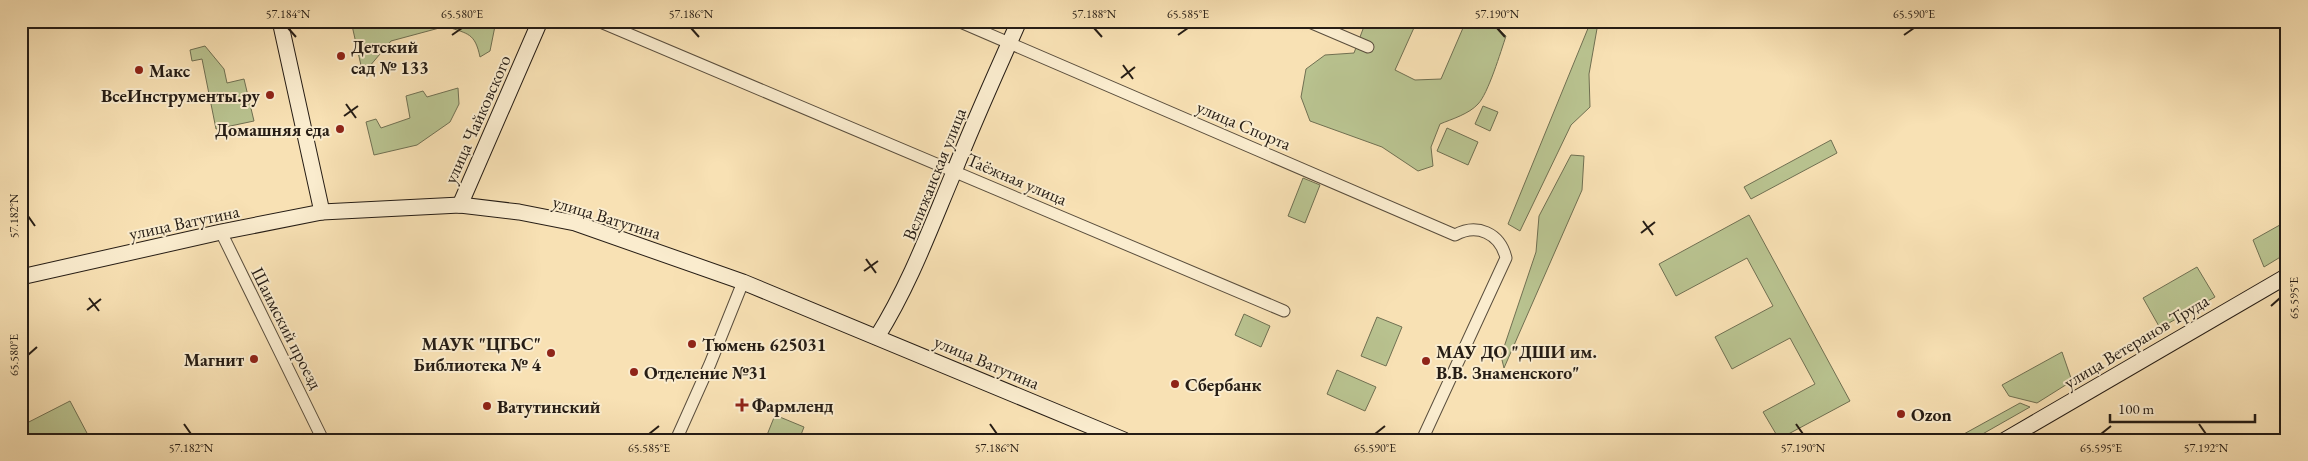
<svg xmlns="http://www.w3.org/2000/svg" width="2308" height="461" font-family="'EB Garamond',serif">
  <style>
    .green { fill: #b9c390; stroke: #707052 }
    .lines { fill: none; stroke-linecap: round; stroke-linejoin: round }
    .street-casing { stroke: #5a4e3d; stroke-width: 13 }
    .secondary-casing { stroke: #261d15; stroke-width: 17 }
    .street { stroke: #faecce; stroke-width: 11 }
    .secondary { stroke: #faecce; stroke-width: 15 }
    .ticks { fill: none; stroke: #261d15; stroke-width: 2 }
    .poi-dot { fill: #8f2418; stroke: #faecce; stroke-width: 2 }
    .labels { text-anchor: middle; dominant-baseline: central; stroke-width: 4; stroke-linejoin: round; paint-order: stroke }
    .poi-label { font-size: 18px; font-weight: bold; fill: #261d15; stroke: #faecce; text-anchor: start }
    .street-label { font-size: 18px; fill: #261d15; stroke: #faecce }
    .neatline { fill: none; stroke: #261d15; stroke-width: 2 }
    .ticks-label { font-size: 12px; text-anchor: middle; fill: #261d15 }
  </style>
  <rect width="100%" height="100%" fill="#f8e1b4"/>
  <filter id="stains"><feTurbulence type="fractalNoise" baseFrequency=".004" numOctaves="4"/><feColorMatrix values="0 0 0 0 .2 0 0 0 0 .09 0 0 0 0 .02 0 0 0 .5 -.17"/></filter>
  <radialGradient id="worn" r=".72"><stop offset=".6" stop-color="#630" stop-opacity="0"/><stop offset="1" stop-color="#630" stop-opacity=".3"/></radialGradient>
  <g class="green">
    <polygon points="351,21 441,21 443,27 391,41 369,67 362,70"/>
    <path d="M448,21H496L490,51L480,57C475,33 468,34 448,27Z"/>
    <path d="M1366,21H1417L1395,70L1415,80L1441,79L1466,21L1493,23L1506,36C1501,51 1488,94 1478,104C1469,114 1452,119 1440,124L1431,147L1433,166L1418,171L1382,147L1310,121L1301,97L1306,69L1325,55L1354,53Z"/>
    <polygon points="1591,21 1598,21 1598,23 1589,74 1590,107 1571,125 1520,231 1508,224"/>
    <polygon points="205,46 224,69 227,83 244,79 254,121 216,129 202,59 192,61 190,50"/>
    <polygon points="458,88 459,104 450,122 417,145 374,155 366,122 376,119 381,128 410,118 406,96 423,91 427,97"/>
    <polygon points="1483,106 1498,112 1490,131 1475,124"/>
    <polygon points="1447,128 1478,142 1468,165 1437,151"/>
    <polygon points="1831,140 1837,153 1751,199 1744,187"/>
    <polygon points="1571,155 1584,156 1582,190 1504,368 1501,356 1536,252 1539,216"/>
    <polygon points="1303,178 1320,185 1305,223 1288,216"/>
    <polygon points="1749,215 1850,401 1779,439 1763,412 1815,384 1790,338 1732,369 1715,337 1773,306 1747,258 1676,296 1659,264"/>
    <polygon points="2287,221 2287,253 2264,267 2253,240"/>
    <polygon points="2197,267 2215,297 2160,328 2143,298"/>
    <polygon points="1244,314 1270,326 1261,347 1235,335"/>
    <polygon points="1377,317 1402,327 1386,366 1361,356"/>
    <polygon points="2062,352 2072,381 2037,403 2009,396 2002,385"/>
    <polygon points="1337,370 1376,387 1365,411 1327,394"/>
    <polygon points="70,401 88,435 79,440 21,440 21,426"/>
    <polygon points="2020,403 2030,407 1972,440 1953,440"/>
    <polygon points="775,415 804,427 799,440 765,440"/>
  </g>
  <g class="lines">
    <defs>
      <g id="street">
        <polyline points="598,21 1284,311"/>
        <path d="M958,21L1455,235C1477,223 1500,233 1506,258L1422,440"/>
        <polyline points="1307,21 1368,47"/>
        <polyline points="221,232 323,440"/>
        <polyline points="676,440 710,364 743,282"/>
      </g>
      <g id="secondary">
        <polyline points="280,21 322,212"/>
        <polyline points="460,205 540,21"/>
        <polyline points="21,277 221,232 322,212 460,205 519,212 575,223 743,282 1124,440"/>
        <path d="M877,337C910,284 930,229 954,172C974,121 997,71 1019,21"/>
        <polyline points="2005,440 2287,276"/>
      </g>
    </defs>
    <use href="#street" class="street-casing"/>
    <use href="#secondary" class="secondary-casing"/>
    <use href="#street" class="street"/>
    <use href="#secondary" class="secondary"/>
  </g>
  <path class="ticks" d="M288,28L296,37M691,28L699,37M1094,28L1102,37M1497,28L1505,37M452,35L462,28M1178,35L1188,28M1904,35L1914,28M1123,65L1133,79M1121,78L1135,67M346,104L356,118M344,116L358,106M28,216L35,226M1643,221L1653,235M1641,233L1655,222M866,259L876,273M864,271L878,261M89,298L99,311M2271,306L2280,298M87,310L101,299M28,355L37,347M184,424L191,434M990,424L997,434M1796,424L1803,434M2199,424L2206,434M649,434L659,426M1375,434L1385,426M2101,434L2111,426"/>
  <g class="poi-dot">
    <circle cx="341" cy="56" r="5"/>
    <circle cx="139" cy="70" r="5"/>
    <circle cx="270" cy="95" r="5"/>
    <circle cx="340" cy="129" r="5"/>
    <circle cx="692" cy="344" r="5"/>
    <circle cx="551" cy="353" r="5"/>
    <circle cx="254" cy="359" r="5"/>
    <circle cx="1426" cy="361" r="5"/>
    <circle cx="634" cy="372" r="5"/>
    <circle cx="1175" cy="384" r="5"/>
    <path d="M739.5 397.5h5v5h5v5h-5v5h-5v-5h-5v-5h5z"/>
    <circle cx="487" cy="406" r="5"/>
    <circle cx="1901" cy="414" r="5"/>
  </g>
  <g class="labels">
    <g class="poi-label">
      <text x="351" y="46">Детский<tspan x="351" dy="21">сад № 133</tspan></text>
      <text x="149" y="70">Макс</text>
      <text x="260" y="95" text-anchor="end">ВсеИнструменты.ру</text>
      <text x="330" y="129" text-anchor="end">Домашняя еда</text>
      <text x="541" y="343" text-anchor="end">МАУК "ЦГБС"<tspan x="541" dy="21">Библиотека № 4</tspan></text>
      <text x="702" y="344">Тюмень 625031</text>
      <text x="1436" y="351">МАУ ДО "ДШИ им.<tspan x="1436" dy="21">В.В. Знаменского"</tspan></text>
      <text x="244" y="359" text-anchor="end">Магнит</text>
      <text x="644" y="372">Отделение №31</text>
      <text x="1185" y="384">Сбербанк</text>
      <text x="752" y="405">Фармленд</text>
      <text x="497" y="406">Ватутинский</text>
      <text x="1911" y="414">Ozon</text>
    </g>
    <g class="street-label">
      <text transform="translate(477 119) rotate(-66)">улица Чайковского</text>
      <text transform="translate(1244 125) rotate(23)">улица Спорта</text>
      <text transform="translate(934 174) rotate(-68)">Велижанская улица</text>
      <text transform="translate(1017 179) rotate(23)">Таёжная улица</text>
      <text transform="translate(607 217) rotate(17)">улица Ватутина</text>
      <text transform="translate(184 222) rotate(-12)">улица Ватутина</text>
      <text transform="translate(287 328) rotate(63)">Шаимский проезд</text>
      <text transform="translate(2136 341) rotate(-31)">улица Ветеранов Труда</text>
      <text transform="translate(987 362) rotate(23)">улица Ватутина</text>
    </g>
  </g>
  <rect width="2308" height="461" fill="none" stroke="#f8e1b4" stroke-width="55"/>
  <path d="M2110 414v8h145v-8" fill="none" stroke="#261d15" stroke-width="2.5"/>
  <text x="2118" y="414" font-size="15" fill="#261d15" stroke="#faecce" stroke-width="4" paint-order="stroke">100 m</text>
  <rect x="28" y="28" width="2252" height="406" class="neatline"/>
  <g class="ticks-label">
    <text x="288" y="18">57.184°N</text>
    <text x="462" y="18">65.580°E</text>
    <text x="691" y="18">57.186°N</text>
    <text x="1094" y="18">57.188°N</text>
    <text x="1188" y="18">65.585°E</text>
    <text x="1497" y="18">57.190°N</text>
    <text x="1914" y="18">65.590°E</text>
    <text transform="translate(14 216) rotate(-90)" y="4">57.182°N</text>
    <text transform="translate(2294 298) rotate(-90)" y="4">65.595°E</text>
    <text transform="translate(14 355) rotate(-90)" y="4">65.580°E</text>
    <text x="191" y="452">57.182°N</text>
    <text x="649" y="452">65.585°E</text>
    <text x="997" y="452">57.186°N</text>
    <text x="1375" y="452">65.590°E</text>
    <text x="1803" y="452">57.190°N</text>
    <text x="2101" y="452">65.595°E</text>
    <text x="2206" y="452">57.192°N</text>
  </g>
  <rect width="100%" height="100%" filter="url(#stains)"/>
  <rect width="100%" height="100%" fill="url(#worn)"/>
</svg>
